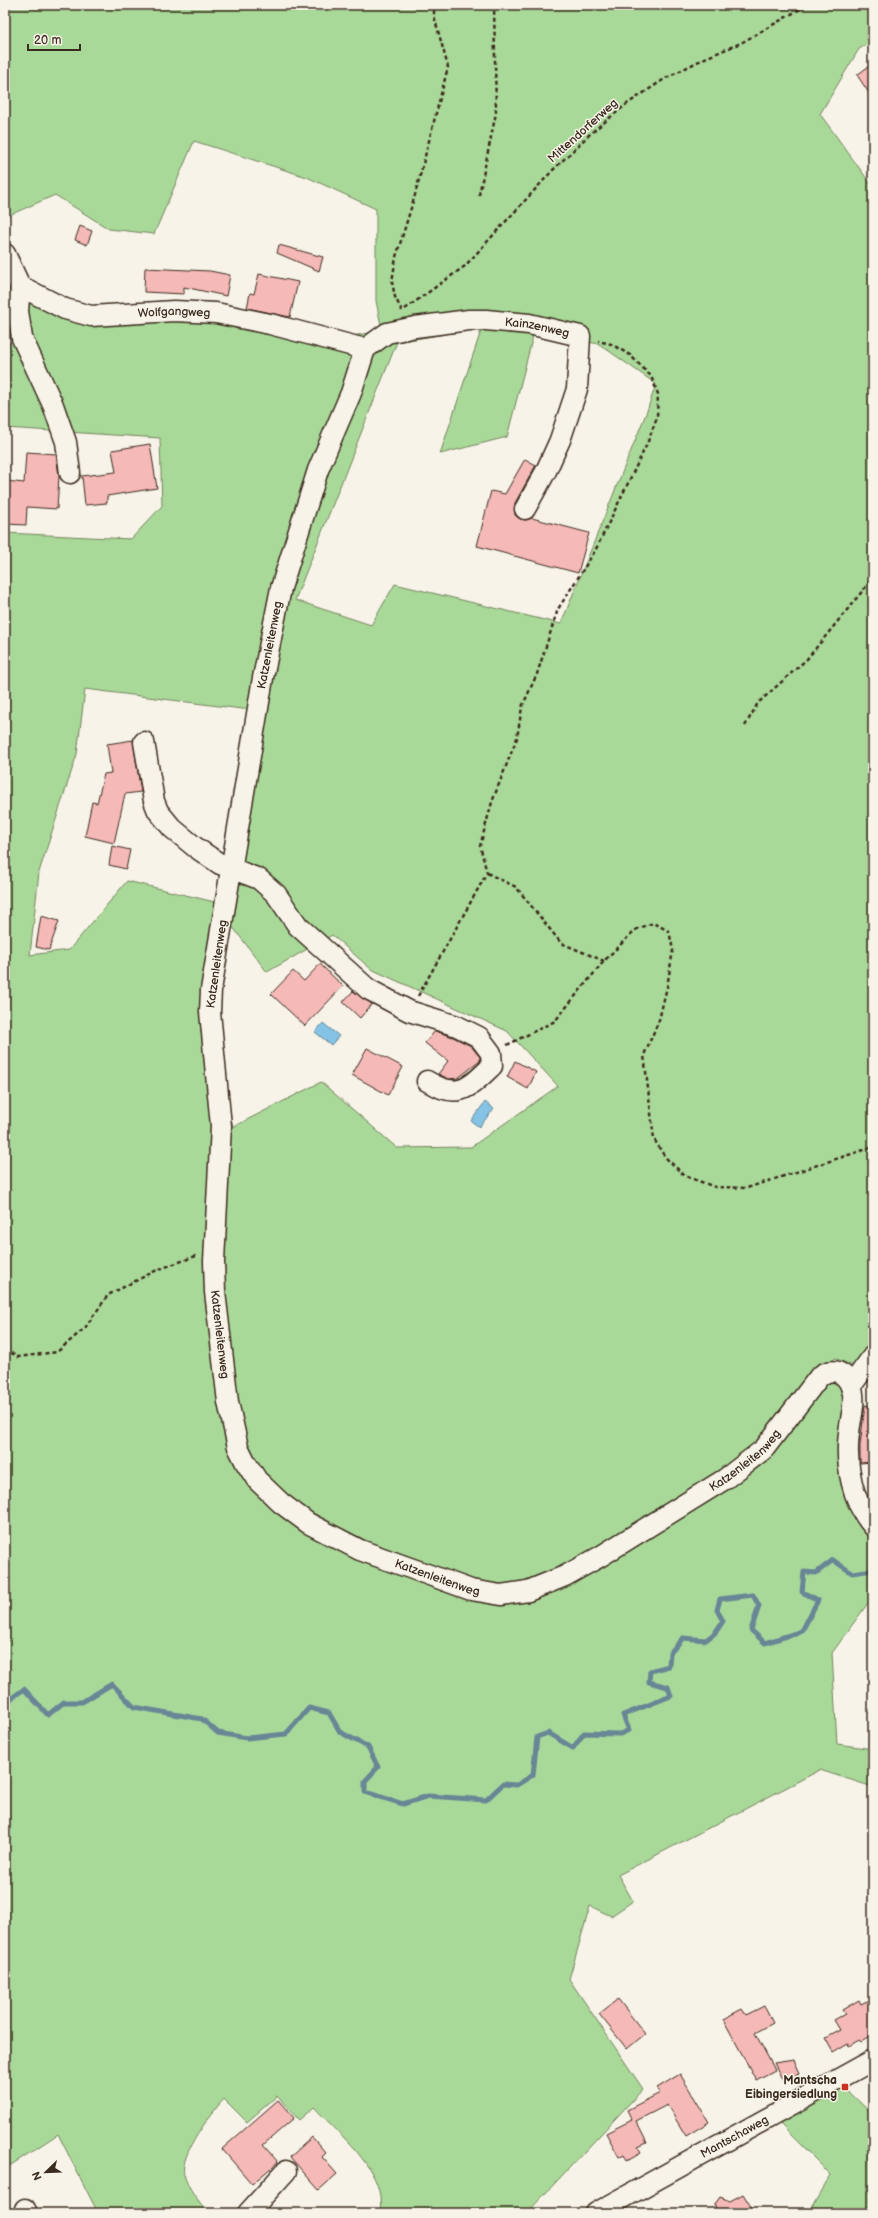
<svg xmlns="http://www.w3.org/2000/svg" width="878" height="2218" font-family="'Balsamiq Sans',sans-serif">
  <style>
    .green { fill: #a9d999; stroke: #72825c; fill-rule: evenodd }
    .water { fill: #84c3e5; stroke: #678695 }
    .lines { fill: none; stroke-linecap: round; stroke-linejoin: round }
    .stream { stroke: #678695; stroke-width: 5 }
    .building { fill: #f5b9b7; stroke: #3b2a1e }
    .minor-casing { stroke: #3b2a1e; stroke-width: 23 }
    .path { stroke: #3b2a1e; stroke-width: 2.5; stroke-dasharray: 4 3; stroke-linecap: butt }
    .minor { stroke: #f7f3e8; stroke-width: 20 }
    .poi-dot { fill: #c8321e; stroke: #f7f3e8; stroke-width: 1.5 }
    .labels { text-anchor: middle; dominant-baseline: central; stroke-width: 3; stroke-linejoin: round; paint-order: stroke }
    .street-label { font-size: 12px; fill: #3b2a1e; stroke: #f7f3e8 }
    .poi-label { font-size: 12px; font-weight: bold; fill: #3b2a1e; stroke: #f7f3e8; text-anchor: end }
  </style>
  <rect width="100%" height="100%" fill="#f7f3e8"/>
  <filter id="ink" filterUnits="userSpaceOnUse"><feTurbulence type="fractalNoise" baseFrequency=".025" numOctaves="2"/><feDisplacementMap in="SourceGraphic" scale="8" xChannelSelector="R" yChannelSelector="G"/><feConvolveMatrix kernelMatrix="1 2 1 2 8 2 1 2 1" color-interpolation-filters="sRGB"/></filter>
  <g filter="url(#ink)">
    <g class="green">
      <path d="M5,5H873V41L859,49L820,114L873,187V1340L855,1367L835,1358L768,1428L820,1383L832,1382L842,1388L866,1532L873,1539V1596L832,1653L837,1744L873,1749V1787L820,1770L618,1875L633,1901L611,1916L590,1906L569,1979L643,2089L527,2213H381C380,2206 381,2198 379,2191C372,2160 335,2130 314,2107L299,2120L277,2096L247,2122L224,2099C212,2112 179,2155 184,2174C188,2189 199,2201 208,2213H98L58,2134L5,2169V533L131,539L162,506L160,438L5,428V347L16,338L6,294L10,280L5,268V244C27,290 53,297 100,307L352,336L369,333L381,325L376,301V209L307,177L194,141L154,234L109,229L55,195L5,217ZM482,328L440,454L507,437L534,332L599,344L656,384L647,411L561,624L395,584L371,625L295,600L397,342ZM85,689L250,710L219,903L127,881L69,950L30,955L39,872L77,754ZM232,926L267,972L332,935L371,969L507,1031L558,1086L471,1147L397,1148L321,1082L233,1127L224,1087L217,1038L219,976Z"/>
      <polygon points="844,2087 873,2115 873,2213 809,2213 831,2175 779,2123"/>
    </g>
    <g class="water">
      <polygon points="323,1023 339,1036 331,1045 315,1032"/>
      <polygon points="485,1102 494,1109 479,1127 471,1121"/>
    </g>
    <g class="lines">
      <polyline class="stream" points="5,1703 24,1689 48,1715 64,1702 82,1702 112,1684 134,1707 202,1719 218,1733 247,1738 286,1734 309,1708 329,1713 340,1732 368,1747 378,1767 365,1781 365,1792 403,1804 428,1796 486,1800 503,1784 517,1785 533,1775 537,1737 548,1733 573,1748 584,1733 620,1734 629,1730 623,1715 671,1696 668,1687 649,1682 650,1671 669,1666 670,1653 683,1638 706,1640 715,1633 723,1621 717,1610 720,1599 753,1595 759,1606 751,1630 765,1643 802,1631 818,1600 802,1592 804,1572 816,1573 833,1560 852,1573 873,1570"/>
    </g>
    <g class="building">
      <polygon points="873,63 873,99 857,75"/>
      <polygon points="80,226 92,231 87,245 75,240"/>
      <polygon points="279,245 323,257 319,271 277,253"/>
      <polygon points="145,268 210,271 230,275 226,296 184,287 184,294 144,292"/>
      <polygon points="259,274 298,282 290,317 247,308 250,293 254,294"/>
      <polygon points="150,444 157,488 107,496 107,503 85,505 82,476 116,472 112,450"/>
      <polygon points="26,452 56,454 59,476 57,509 27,507 26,525 5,524 6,481 24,483"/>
      <polygon points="525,459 536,465 515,503 515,515 520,519 526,520 532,518 589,533 578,573 477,546 491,491 505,494"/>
      <polygon points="133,740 141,792 125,794 114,843 85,836 92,802 97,803 104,774 111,773 107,744"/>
      <polygon points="112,846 130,850 126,869 109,865"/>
      <polygon points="41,916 59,921 49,950 36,947"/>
      <polygon points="320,964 343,986 305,1026 271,994 293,971 304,981"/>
      <polygon points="353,991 372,1004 360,1018 343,1002"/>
      <polygon points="435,1031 453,1037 471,1046 480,1057 480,1061 458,1078 449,1079 438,1074 448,1061 425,1043"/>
      <polygon points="367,1048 403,1067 388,1095 352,1075"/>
      <polygon points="515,1061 536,1072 528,1089 507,1077"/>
      <polygon points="865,1405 873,1407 873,1462 860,1463 860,1445"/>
      <polygon points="873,1998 873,2035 861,2042 859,2040 849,2046 848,2043 833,2052 825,2038 840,2030 834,2020 845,2014 842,2010 859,2000 861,2004"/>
      <polygon points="618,1999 645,2034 627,2049 599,2014"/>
      <polygon points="764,2006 773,2023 755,2033 775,2070 756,2080 723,2019 742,2009 746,2015"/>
      <polygon points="794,2060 800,2073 783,2081 774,2063"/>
      <polygon points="680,2074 709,2122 686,2136 667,2105 636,2121 647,2143 638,2147 641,2152 627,2160 624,2154 619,2157 606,2133 632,2120 627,2110 660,2093 657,2088"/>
      <polygon points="278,2100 294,2118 263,2145 278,2162 252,2184 222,2149"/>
      <polygon points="312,2137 326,2153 322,2157 337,2174 319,2190 290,2157"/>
      <polygon points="743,2194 753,2210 757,2213 712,2213 716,2210 715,2204 720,2197 730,2201"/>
    </g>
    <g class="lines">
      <defs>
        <g id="minor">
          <path id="s1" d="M5,254L20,286L65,309L91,316L174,311L216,313L270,324L365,349"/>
          <polyline points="20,286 18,311 22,338 53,405 66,442 70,473"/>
          <path id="s2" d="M365,349L351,393L318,470L281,588L263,678L211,990L210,1012L221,1126L214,1261L215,1292L228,1402L238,1447L246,1463L257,1480L281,1503L308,1523L360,1550L471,1590L501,1595L528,1591L565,1576L601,1556L725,1479L764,1449L819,1377C835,1364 850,1375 853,1394C855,1407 850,1420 849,1433C845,1464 852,1502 873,1526"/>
          <path id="s3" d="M365,349L387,333L415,327L469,320H486L529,324L580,336L577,389L560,440L546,471L525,509"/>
          <path d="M144,742L154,801L158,811L172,828L195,847L220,864L259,879L276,894L298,926L368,989L409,1011L457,1026L479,1037L491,1053L492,1066C468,1089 458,1100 427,1081"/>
          <polyline points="851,1386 873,1356"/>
          <polyline points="25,2209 27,2213"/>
          <polyline points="248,2213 286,2171"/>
          <path id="s4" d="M596,2213L873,2060"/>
        </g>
      </defs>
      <use href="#minor" class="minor-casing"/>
      <g class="path">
        <polyline points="479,195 496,113 494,5"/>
        <polyline points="405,309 465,266 553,170 592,132 627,104 666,78 705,58 741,43 807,5"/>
        <polyline points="402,311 395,297 392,282 396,257 415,195 448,67 434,16 434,5"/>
        <polyline points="745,726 758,703 807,659 873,578"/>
        <polyline points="487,873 516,887 561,943 604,961"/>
        <polyline points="418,996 487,873 480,846 492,802 517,738 522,707 537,674 558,609 595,551 647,444 657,417 658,394 651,376 630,355 611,344 598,341"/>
        <polyline points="507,1045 555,1021 604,961 635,930 653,923 669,931 673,950 667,987 659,1020 644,1055 654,1139 665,1157 685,1176 715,1187 747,1188 873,1147"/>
        <polyline points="5,1349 18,1357 57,1352 85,1328 108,1295 157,1270 196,1256"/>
      </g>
      <use href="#minor" class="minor"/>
    </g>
  </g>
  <rect class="poi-dot" x="841" y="2083" width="8" height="8" rx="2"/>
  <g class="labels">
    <g class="street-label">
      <text transform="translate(583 131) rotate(-42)">Mittendorferweg</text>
      <text stroke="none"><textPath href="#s1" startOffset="196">Wolfgangweg</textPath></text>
      <text stroke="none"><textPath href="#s3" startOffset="179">Kainzenweg</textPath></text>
      <text transform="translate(270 645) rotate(-79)">Katzenleitenweg</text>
      <text transform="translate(217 964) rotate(-82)">Katzenleitenweg</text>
      <text stroke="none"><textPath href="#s2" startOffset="1007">Katzenleitenweg</textPath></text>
      <text stroke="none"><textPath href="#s2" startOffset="1715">Katzenleitenweg</textPath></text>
      <text stroke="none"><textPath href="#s2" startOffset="1367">Katzenleitenweg</textPath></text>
      <text stroke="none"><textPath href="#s4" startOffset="158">Mantschaweg</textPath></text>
    </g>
    <g class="poi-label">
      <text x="837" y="2080">Mantscha<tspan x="837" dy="14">Eibingersiedlung</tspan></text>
    </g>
  </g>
  <rect width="878" height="2218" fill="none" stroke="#f7f3e8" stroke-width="20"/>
  <rect x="10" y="10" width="858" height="2198" fill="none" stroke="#3b2a1e" stroke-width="1.5" filter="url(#ink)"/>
  <g transform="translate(46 2172) rotate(247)" stroke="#f7f3e8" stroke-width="3" paint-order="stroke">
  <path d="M0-3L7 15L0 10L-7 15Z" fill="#3b2a1e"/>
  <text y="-6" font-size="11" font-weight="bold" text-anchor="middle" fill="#3b2a1e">N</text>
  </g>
  <path d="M28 44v6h52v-6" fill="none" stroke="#3b2a1e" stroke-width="2"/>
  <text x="34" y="44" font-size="12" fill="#3b2a1e" stroke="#f7f3e8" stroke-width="3" paint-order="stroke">20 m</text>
</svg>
